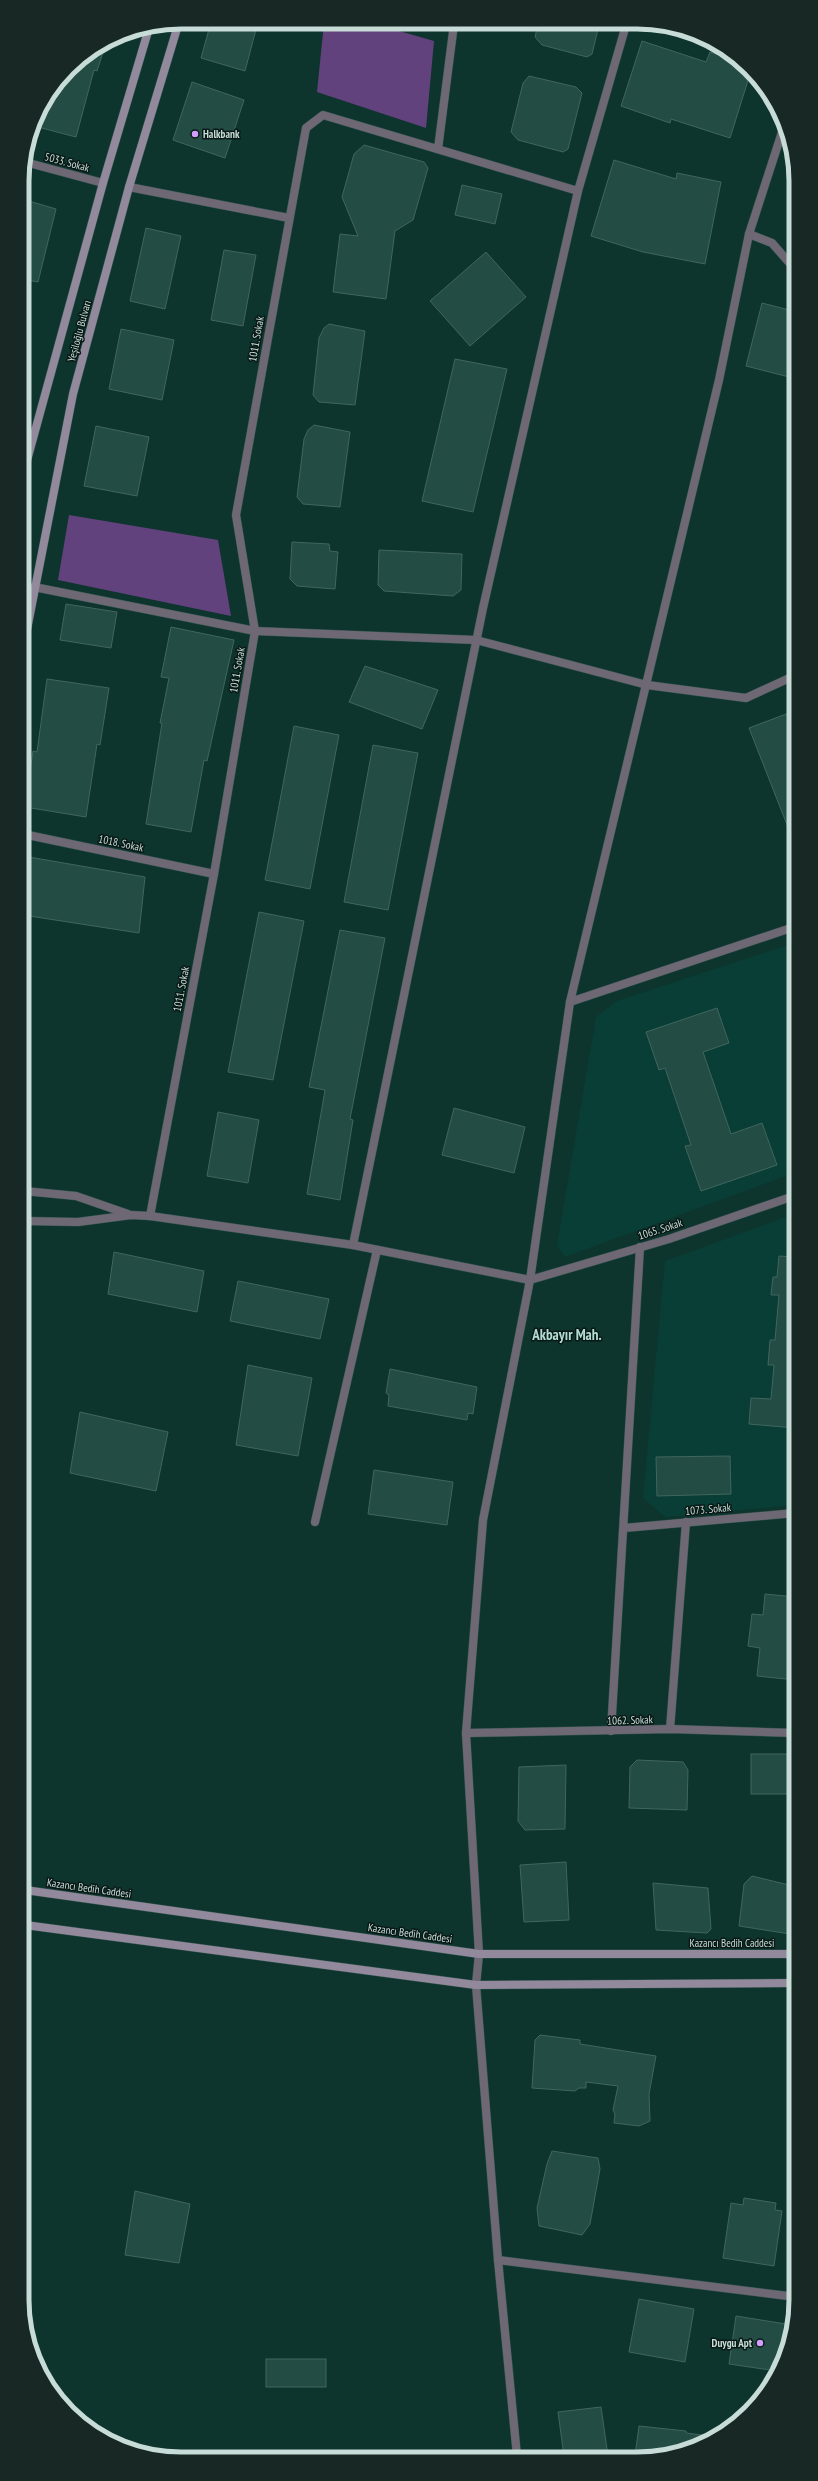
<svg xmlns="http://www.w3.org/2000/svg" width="818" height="2481" font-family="'PT Sans Narrow',sans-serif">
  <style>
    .built { fill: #093e36 }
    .green { fill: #62427c }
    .building { fill: #234c44; stroke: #40665e }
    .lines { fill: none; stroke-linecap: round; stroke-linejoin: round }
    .minor-casing { stroke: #2f524c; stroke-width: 9 }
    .secondary-casing { stroke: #2f524c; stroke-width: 9 }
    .minor { stroke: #6e6874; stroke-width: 8 }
    .secondary { stroke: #93899c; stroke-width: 8 }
    .poi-dot { fill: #d19dfe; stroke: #091916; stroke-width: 1.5 }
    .labels { text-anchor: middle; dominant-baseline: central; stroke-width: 3; stroke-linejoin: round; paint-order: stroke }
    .poi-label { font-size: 11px; font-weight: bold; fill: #c8dcd7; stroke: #091916; text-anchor: start }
    .street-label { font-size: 11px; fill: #c8dcd7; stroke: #091916 }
    .district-label { font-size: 15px; font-weight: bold; fill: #b2dbd2; stroke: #091916 }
    .rim { fill: none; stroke: #c8dcd7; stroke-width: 5 }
  </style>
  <rect width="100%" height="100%" fill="#0e342e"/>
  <g class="built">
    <polygon points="794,943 794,1173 565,1257 557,1245 596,1017 617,1001"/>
    <polygon points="794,1214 795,1505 665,1517 643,1498 665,1261"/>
  </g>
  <g class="green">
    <polygon points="324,23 371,23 434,41 426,128 317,92"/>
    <polygon points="69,515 218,540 231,616 58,580"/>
  </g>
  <g class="building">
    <polygon points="211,22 258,22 245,71 201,58"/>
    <polygon points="538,24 599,25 592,54 587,57 542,45 535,37"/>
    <polygon points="642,41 706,62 710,52 740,62 749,68 751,71 730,138 671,119 670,123 621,106"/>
    <polygon points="106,43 97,71 94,70 76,137 34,126 38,111 76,62"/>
    <polygon points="529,76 576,87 582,93 568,149 563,152 518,140 511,132 523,83"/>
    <polygon points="192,82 244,100 225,158 173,140"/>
    <polygon points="364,145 424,162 428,168 413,220 395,231 386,299 333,292 340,234 358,236 342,197 354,154"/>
    <polygon points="614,160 676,179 677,173 721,182 705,264 643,252 591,236"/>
    <polygon points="462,185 502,194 495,224 455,215"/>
    <polygon points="22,199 56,209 38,282 22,279"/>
    <polygon points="146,228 181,236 165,309 130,301"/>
    <polygon points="224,250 256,255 243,326 211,320"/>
    <polygon points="486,252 526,297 470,346 430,301"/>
    <polygon points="762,303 793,311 793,378 746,366"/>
    <polygon points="329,324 365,331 355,405 319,402 313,395 319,338 324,328"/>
    <polygon points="121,329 174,340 162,400 109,389"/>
    <polygon points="455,359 507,369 473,512 422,501"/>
    <polygon points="314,425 350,432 340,507 303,504 297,497 304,439 308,430"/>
    <polygon points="96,426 149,437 137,496 84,486"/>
    <polygon points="292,542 329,544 330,551 338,552 335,589 297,586 290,579"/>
    <polygon points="379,550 462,554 461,590 453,596 384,591 378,585"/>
    <polygon points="66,604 117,612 111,648 60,640"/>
    <polygon points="171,627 234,640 207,761 204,760 191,832 146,824 162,723 160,723 169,678 161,677"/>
    <polygon points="365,666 438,690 422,729 349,702"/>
    <polygon points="47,679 109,688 100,745 97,744 86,817 25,807 33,751 37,752"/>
    <polygon points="794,711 794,839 793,840 749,728"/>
    <polygon points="294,726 339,735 310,889 265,880"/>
    <polygon points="373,745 418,753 388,910 344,902"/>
    <polygon points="23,856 145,877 139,933 23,915"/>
    <polygon points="259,912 304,921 273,1080 228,1072"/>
    <polygon points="340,930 385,938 350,1119 353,1120 340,1200 307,1194 325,1090 309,1087"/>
    <polygon points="717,1008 729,1043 703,1052 731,1134 762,1123 777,1165 701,1191 685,1146 691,1145 665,1068 659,1070 646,1032"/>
    <polygon points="454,1108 525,1127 514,1173 442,1155"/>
    <polygon points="218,1112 259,1120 248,1183 207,1176"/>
    <polygon points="114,1252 204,1271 197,1312 108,1294"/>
    <polygon points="779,1256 794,1257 795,1428 749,1424 751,1398 771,1399 774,1365 768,1365 770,1340 775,1340 779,1295 771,1295 773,1277 777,1277"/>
    <polygon points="238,1281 329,1299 320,1339 230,1321"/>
    <polygon points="248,1365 312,1378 298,1456 236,1445"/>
    <polygon points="390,1369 477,1387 473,1414 468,1413 467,1420 388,1406 389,1395 386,1393"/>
    <polygon points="80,1412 168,1432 156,1491 70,1473"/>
    <polygon points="730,1456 731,1494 657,1496 656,1457"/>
    <polygon points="374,1470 453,1482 447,1525 368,1514"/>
    <polygon points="765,1594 795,1597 795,1680 757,1676 760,1648 748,1646 752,1614 763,1615"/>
    <rect x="751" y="1754" width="44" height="40"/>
    <polygon points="637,1760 683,1762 688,1770 687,1810 629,1808 630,1767"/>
    <polygon points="566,1765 565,1829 525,1830 518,1821 519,1767"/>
    <polygon points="566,1862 569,1920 524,1922 520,1865"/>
    <polygon points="752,1876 789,1885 790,1934 739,1926 744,1884"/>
    <polygon points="653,1883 708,1888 711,1929 707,1933 656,1930"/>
    <polygon points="540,2035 580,2040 580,2044 656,2056 649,2094 650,2121 639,2126 614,2123 615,2114 613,2110 618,2086 586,2082 586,2088 579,2088 575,2091 532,2088 535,2040"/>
    <polygon points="552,2151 598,2158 600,2169 590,2224 582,2235 539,2226 537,2208 547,2164"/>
    <polygon points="135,2191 190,2204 179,2263 125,2255"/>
    <polygon points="744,2198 776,2203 775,2210 782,2211 774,2266 723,2258 731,2203 743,2205"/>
    <polygon points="639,2299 694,2309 685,2362 629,2352"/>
    <polygon points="736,2316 792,2325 784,2361 777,2371 729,2364"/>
    <rect x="266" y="2359" width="60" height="28"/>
    <polygon points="601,2407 608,2456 564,2456 558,2412"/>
    <polygon points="639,2426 686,2431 686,2433 717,2437 668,2456 635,2456"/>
  </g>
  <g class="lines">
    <defs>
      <g id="minor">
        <polyline points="438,149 454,24"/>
        <polyline points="25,162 103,183"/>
        <polyline points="129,187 289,218"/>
        <polyline points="749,234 772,243 793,267"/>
        <polyline points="34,587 255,631 476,640 647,685 746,698 794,676"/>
        <polyline points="23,834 214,874"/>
        <polyline points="570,1002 794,927"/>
        <polyline points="24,1191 76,1196 128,1214"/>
        <polyline points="150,1216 214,874 255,631 236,515 306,128 323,115 578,191"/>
        <polyline points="24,1221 78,1222 131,1215 150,1216 353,1245 530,1280 669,1239 794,1196"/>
        <polyline points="353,1245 483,608 578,191 626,25"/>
        <polyline points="315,1522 377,1250"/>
        <polyline points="624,1528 795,1513"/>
        <polyline points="670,1729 686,1522"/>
        <polyline points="611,1731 640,1247"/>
        <polyline points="466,1733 670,1729 795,1733"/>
        <polyline points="498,2260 796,2297"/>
        <polyline points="517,2456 498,2260 476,1985 479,1954 466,1733 483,1520 530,1280 570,1002 719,380 749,234 784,126"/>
      </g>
      <g id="secondary">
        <polyline points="23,475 103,183 149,28"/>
        <polyline points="23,650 73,394 129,187 179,22"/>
        <polyline points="25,1890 479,1954 795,1954"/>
        <polyline points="25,1925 476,1985 795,1983"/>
      </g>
    </defs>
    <use href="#minor" class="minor-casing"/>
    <use href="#secondary" class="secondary-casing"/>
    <use href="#minor" class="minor"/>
    <use href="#secondary" class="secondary"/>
  </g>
  <g class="poi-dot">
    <circle cx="195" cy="134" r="4"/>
    <circle cx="760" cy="2343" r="4"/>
  </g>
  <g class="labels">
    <g class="poi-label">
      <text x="203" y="134">Halkbank</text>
      <text x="752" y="2343" text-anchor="end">Duygu Apt</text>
    </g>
    <g class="street-label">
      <text transform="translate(67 162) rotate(15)">5033. Sokak</text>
      <text transform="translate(79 331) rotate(-75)">Yeşiloğlu Bulvarı</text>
      <text transform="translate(256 339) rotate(-80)">1011. Sokak</text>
      <text transform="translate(237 670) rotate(-80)">1011. Sokak</text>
      <text transform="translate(121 843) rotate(12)">1018. Sokak</text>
      <text transform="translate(181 989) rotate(-79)">1011. Sokak</text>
      <text transform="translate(660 1229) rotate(-18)">1065. Sokak</text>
      <text transform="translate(708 1509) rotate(-5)">1073. Sokak</text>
      <text transform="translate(630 1720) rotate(-2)">1062. Sokak</text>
      <text transform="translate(89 1888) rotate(8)">Kazancı Bedih Caddesi</text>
      <text transform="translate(410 1933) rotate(8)">Kazancı Bedih Caddesi</text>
      <text x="732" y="1943">Kazancı Bedih Caddesi</text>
    </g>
    <g class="district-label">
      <text x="567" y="1334">Akbayır Mah.</text>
    </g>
  </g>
  <path d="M0 0H818V2481H0ZM181 29H637A152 152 0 0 1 789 181V2300A152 152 0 0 1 637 2452H181A152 152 0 0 1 29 2300V181A152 152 0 0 1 181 29Z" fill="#182925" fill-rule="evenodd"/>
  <path class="rim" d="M181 29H637A152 152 0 0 1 789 181V2300A152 152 0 0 1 637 2452H181A152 152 0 0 1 29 2300V181A152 152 0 0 1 181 29Z"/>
</svg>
